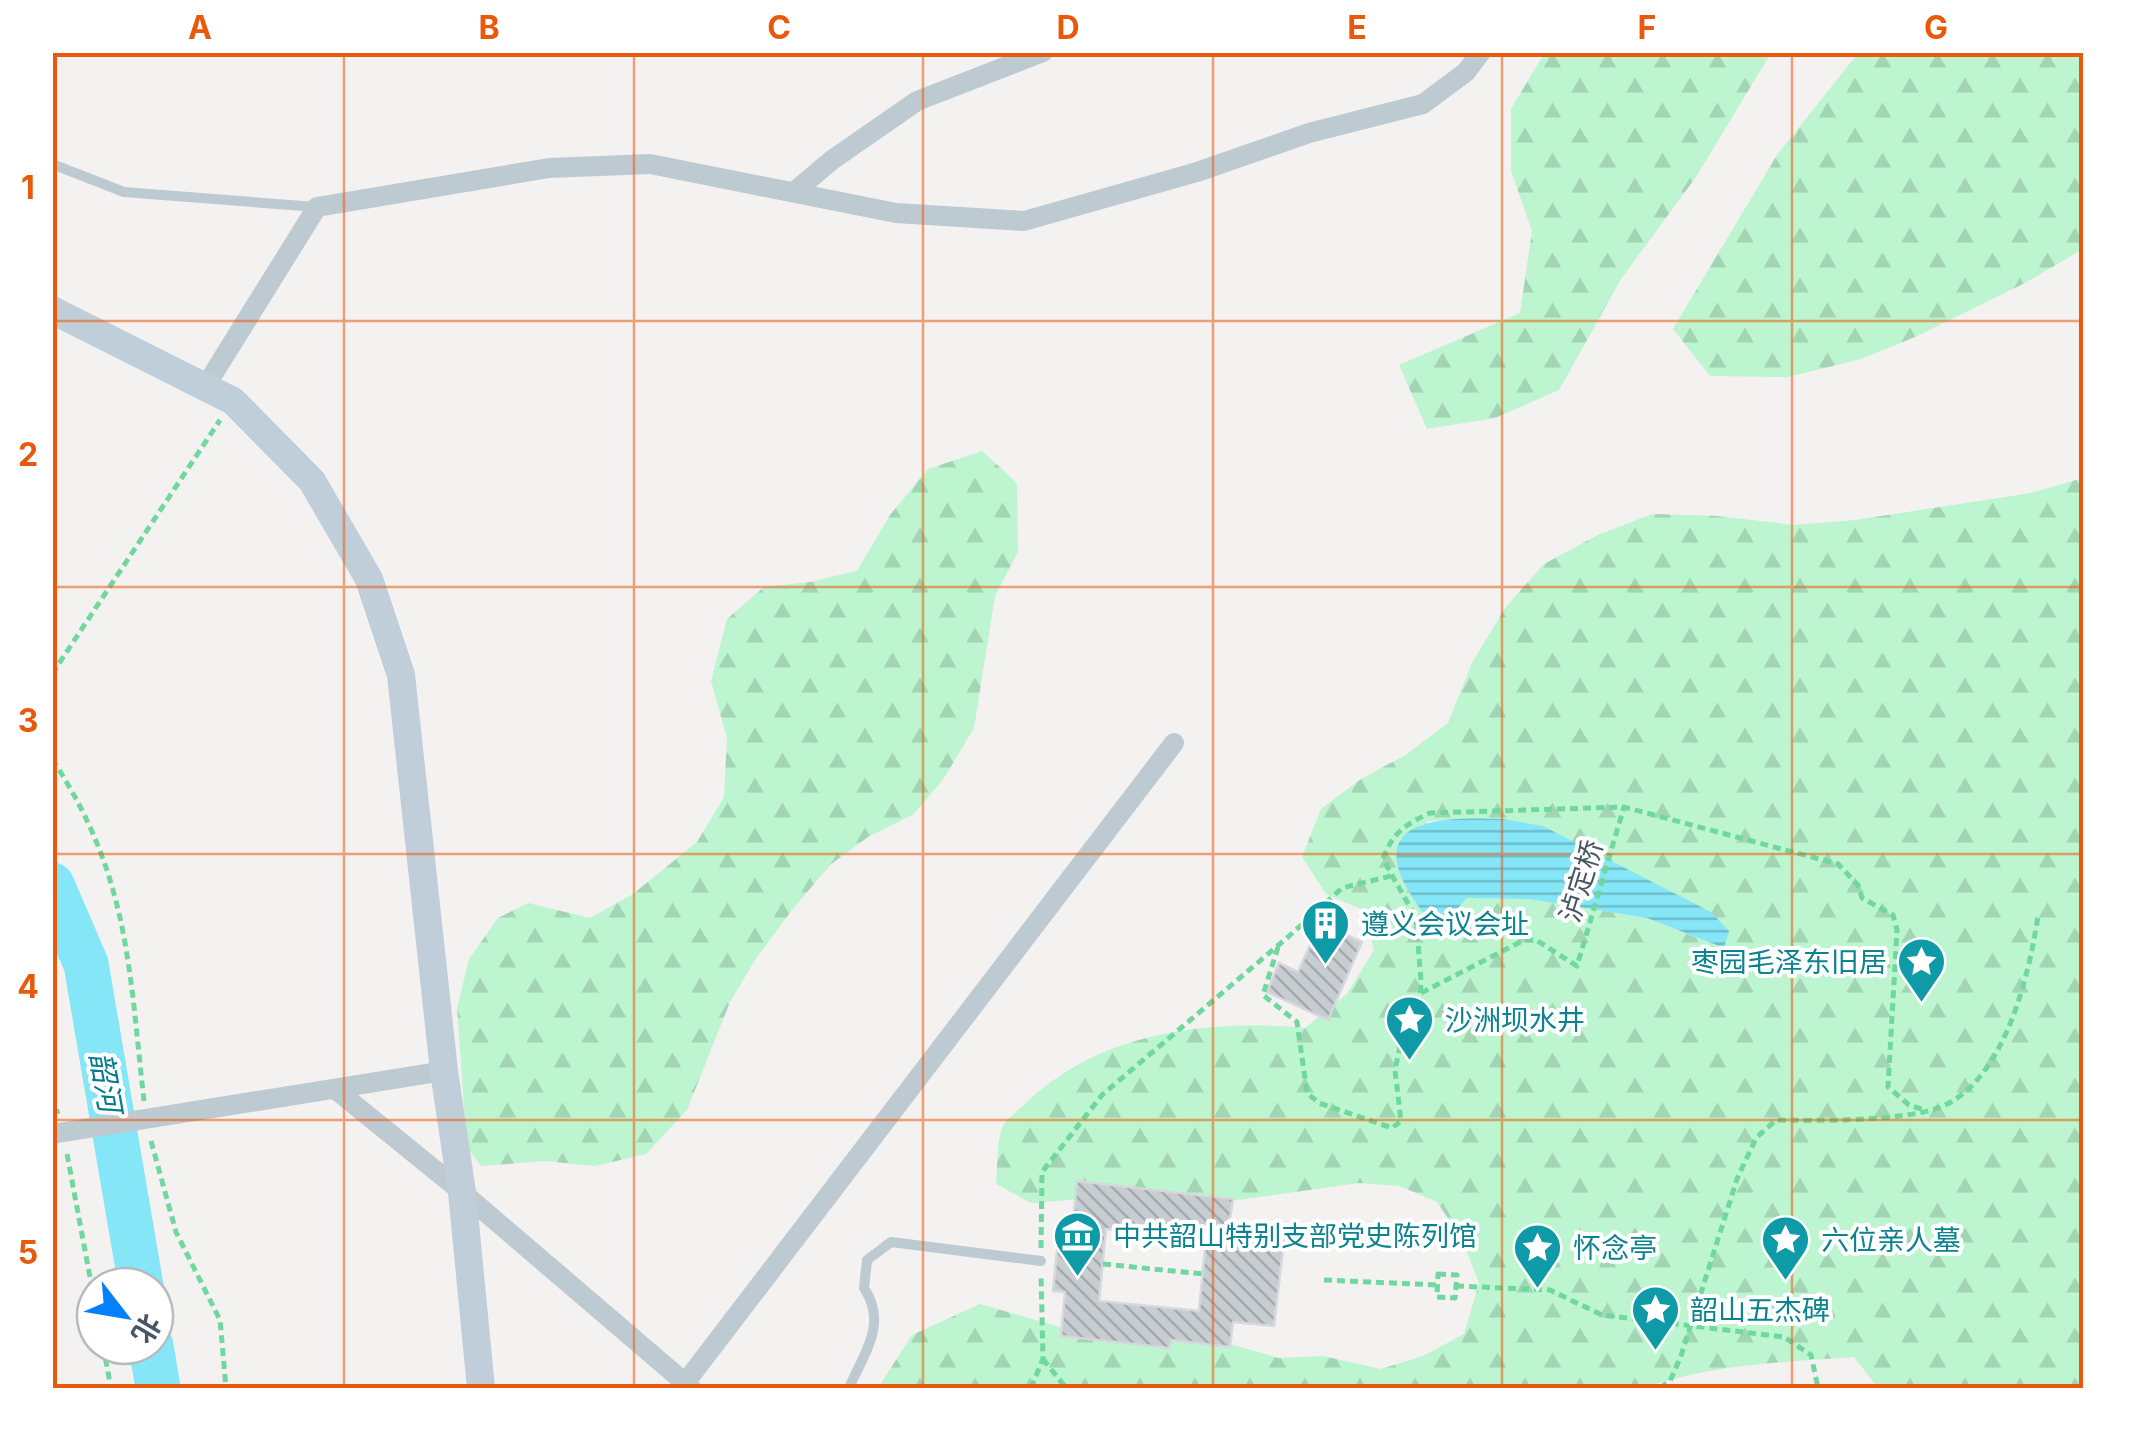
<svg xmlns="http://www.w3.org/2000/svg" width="2136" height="1441" font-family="Inter,'Noto Sans SC',sans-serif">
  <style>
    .forest { fill: url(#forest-firs); fill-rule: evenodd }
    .water { fill: url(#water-rules) }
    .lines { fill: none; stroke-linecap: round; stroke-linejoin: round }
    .river { stroke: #84e6f7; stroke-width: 45 }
    .building { fill: url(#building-back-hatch); stroke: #d5d8dd; stroke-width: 2.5; fill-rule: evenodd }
    .path { stroke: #70d89e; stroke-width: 5; stroke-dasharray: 8 5; stroke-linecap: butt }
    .lane { stroke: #becad2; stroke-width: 10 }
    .street { stroke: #becad2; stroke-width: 20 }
    .secondary { stroke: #c0ceda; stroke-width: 28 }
    .grid { fill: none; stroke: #e8590c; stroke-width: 2.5; stroke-opacity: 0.55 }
    .labels { text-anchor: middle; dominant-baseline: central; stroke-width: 8; stroke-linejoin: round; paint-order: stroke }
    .street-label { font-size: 28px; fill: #475762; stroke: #fff }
    .culture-label { font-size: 28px; fill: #0d838f; stroke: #fff; text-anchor: start }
    .water-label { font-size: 30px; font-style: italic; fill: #047c90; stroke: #fff }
    .neatline { fill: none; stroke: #e8590c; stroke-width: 4 }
    .grid-label { font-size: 32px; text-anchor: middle; font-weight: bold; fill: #e8590c }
  </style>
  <defs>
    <pattern id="forest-firs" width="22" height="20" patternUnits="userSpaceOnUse" patternTransform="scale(2.5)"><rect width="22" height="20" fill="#bcf5cf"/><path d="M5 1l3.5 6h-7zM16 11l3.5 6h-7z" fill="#a3d4b4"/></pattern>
    <pattern id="water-rules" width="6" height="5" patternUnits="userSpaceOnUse" patternTransform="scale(2.5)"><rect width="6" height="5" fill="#84e6f7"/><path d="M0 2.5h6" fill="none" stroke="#6ebdcb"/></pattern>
    <pattern id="building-back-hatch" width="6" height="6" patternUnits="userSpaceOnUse" patternTransform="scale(2.5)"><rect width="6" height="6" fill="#c8cdd2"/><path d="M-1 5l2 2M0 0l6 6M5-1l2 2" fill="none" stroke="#a4a9ae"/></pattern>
  </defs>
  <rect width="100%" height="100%" fill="#f4f1f1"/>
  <g class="forest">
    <polygon points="1545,52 1771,53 1696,177 1621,279 1559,390 1495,418 1427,429 1399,365 1520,313 1532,231 1511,171 1511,109"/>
    <polygon points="1859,52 2083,53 2083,249 2025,283 1915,337 1861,359 1788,377 1710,376 1673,329 1777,155"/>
    <polygon points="982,451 1017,483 1018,552 995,596 974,728 944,778 914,814 868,837 830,865 792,910 755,960 730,1002 687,1110 646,1154 595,1166 545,1161 481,1166 467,1147 457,1009 469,959 498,918 528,903 590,918 633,894 697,842 724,797 727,738 711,681 727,619 764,587 810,582 857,571 890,515 928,469"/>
    <path d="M2083,478V1388H1878L1854,1357C1786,1362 1710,1364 1645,1388H878L912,1335L980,1304L1060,1327L1105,1335L1196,1334L1279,1358L1323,1356L1381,1369L1423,1356L1464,1334L1479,1283L1462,1239L1437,1202L1400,1186L1359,1183L1223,1202L1120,1196L1031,1203L996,1184C998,1168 996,1138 1004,1124C1009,1117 1020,1109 1026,1103C1099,1032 1207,1019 1305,1028L1347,994L1374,950L1363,910L1326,894L1302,857L1321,809L1361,779L1407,754L1448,723L1472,663L1505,608L1544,564L1598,535L1652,514L1717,516L1794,525L1855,520L2031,493ZM1502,819L1723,948L1647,918L1529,899L1467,898L1428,921L1398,867L1428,821Z"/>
  </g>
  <path class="water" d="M1502,819L1543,826L1711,912L1729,931L1724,948L1647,918L1529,899L1467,898L1443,924L1428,922C1419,905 1402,885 1398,867C1384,811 1472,819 1502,819Z"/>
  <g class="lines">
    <g class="river">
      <polyline points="52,885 86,964 141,1286"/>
      <polyline points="151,1346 158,1388"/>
    </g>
  </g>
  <g class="building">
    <polygon points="1320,923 1362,942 1328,1020 1267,992 1279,963 1298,972"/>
    <path d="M1077,1181L1233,1199L1229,1225L1285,1231L1274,1326L1233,1322L1230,1347L1172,1340L1169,1348L1061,1336L1065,1292L1053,1291L1059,1231L1072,1232ZM1106,1229L1206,1239L1199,1311L1099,1301Z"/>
  </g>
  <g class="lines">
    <g class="path">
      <polyline points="52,674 220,420"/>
      <path d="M52,759C129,875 129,968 144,1101"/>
      <path d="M1278,947L1263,995L1297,1022L1307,1093L1319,1103L1392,1128L1401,1121L1395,1070L1401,1042L1420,1002L1421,981L1416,918L1383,859C1392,833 1406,824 1430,813L1624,807L1838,864L1858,885L1862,898L1893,915L1897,930L1888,1087L1909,1105L1927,1111"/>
      <polyline points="1421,993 1524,940 1536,940 1577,966 1624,807"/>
      <polyline points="52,1097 58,1114"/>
      <polyline points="151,1141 176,1232 220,1320 226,1388"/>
      <polyline points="67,1154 95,1304"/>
      <polyline points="1041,1248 1042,1172 1102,1095 1288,937 1342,888 1391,876"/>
      <polyline points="1103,1264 1203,1274"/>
      <polygon points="1438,1274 1457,1275 1455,1298 1437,1297"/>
      <polyline points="1324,1280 1438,1285"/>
      <polyline points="1456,1286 1550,1290 1602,1315 1784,1337 1811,1355 1818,1388"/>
      <polyline points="103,1346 111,1388"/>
      <polyline points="1043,1359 1066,1388"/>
      <polyline points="1031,1388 1043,1359 1041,1274"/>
      <path d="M1660,1388L1670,1381L1681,1356L1737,1179L1756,1138L1776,1120C1817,1121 1902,1121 1938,1108C2004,1084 2029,976 2038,916"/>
    </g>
    <g class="lane">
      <polyline points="52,164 124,192 316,207"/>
      <path d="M849,1388C864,1353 888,1324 864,1288L867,1260L891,1242L1041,1261"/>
    </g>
    <g class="street">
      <polyline points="794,192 832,160 917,101 1043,52"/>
      <polyline points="205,387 317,207 549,168 650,164 896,213 1024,221 1197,172 1309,133 1423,104 1466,72 1481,52"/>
      <polyline points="335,1089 462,1192 691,1388"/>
      <polyline points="52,1134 444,1071"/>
      <polyline points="685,1383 1174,743"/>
    </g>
    <polyline class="secondary" points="52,310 233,401 312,481 369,579 401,675 444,1071 462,1192 481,1388"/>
  </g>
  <path class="grid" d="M344,52V1388M634,52V1388M923,52V1388M1213,52V1388M1502,52V1388M1792,52V1388M52,321H2084M52,587H2084M52,854H2084M52,1120H2084"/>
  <defs>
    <symbol id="building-pin" viewBox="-11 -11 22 30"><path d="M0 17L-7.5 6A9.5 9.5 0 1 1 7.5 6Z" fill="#0f9aa8" stroke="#fff"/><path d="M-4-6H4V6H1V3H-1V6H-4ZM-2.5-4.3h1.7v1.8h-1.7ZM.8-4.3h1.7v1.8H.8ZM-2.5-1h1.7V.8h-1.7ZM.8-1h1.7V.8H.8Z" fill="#fff"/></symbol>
    <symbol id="sight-pin" viewBox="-11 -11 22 30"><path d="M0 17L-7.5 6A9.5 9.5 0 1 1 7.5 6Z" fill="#0f9aa8" stroke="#fff"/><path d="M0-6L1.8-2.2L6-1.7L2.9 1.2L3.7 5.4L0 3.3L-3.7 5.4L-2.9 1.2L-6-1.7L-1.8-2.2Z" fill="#fff"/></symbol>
    <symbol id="museum-pin" viewBox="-11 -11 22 30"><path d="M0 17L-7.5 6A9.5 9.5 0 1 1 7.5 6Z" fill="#0f9aa8" stroke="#fff"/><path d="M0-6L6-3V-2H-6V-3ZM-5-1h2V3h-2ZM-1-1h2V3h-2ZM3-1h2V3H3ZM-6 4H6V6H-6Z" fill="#fff"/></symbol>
  </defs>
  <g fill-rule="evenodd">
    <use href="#building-pin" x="1298" y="896" width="55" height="75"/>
    <use href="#sight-pin" x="1894" y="934" width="55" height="75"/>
    <use href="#sight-pin" x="1382" y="992" width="55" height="75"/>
    <use href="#museum-pin" x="1050" y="1208" width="55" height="75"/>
    <use href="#sight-pin" x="1758" y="1212" width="55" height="75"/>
    <use href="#sight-pin" x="1510" y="1220" width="55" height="75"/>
    <use href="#sight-pin" x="1628" y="1282" width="55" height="75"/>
  </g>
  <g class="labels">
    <g class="street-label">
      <text transform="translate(1581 881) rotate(-73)">泸定桥</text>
    </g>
    <g class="culture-label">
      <text x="1361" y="924">遵义会议会址</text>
      <text x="1887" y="962" text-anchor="end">枣园毛泽东旧居</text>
      <text x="1445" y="1020">沙洲坝水井</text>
      <text x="1113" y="1236">中共韶山特别支部党史陈列馆</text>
      <text x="1821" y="1240">六位亲人墓</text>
      <text x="1573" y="1248">怀念亭</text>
      <text x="1690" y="1310">韶山五杰碑</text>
    </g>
    <g class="water-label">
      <text transform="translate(106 1082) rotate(80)">韶河</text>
    </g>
  </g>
  <rect width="2136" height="1441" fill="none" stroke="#ffffff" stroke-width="110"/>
  <g transform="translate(125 1316) rotate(121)"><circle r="48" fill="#ffffff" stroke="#b5bcc0" stroke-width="2.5"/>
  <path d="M0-8L18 38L0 25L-18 38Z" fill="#0480fc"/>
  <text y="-15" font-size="28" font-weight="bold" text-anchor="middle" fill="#475762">北</text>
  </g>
  <rect x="55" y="55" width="2026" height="1331" class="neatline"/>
  <g class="grid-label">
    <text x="200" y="39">A</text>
    <text x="489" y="39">B</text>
    <text x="779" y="39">C</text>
    <text x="1068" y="39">D</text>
    <text x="1357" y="39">E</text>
    <text x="1647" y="39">F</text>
    <text x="1936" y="39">G</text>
    <text x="28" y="199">1</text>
    <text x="28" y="466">2</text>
    <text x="28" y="732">3</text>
    <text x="28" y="998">4</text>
    <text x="28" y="1264">5</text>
  </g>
</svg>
